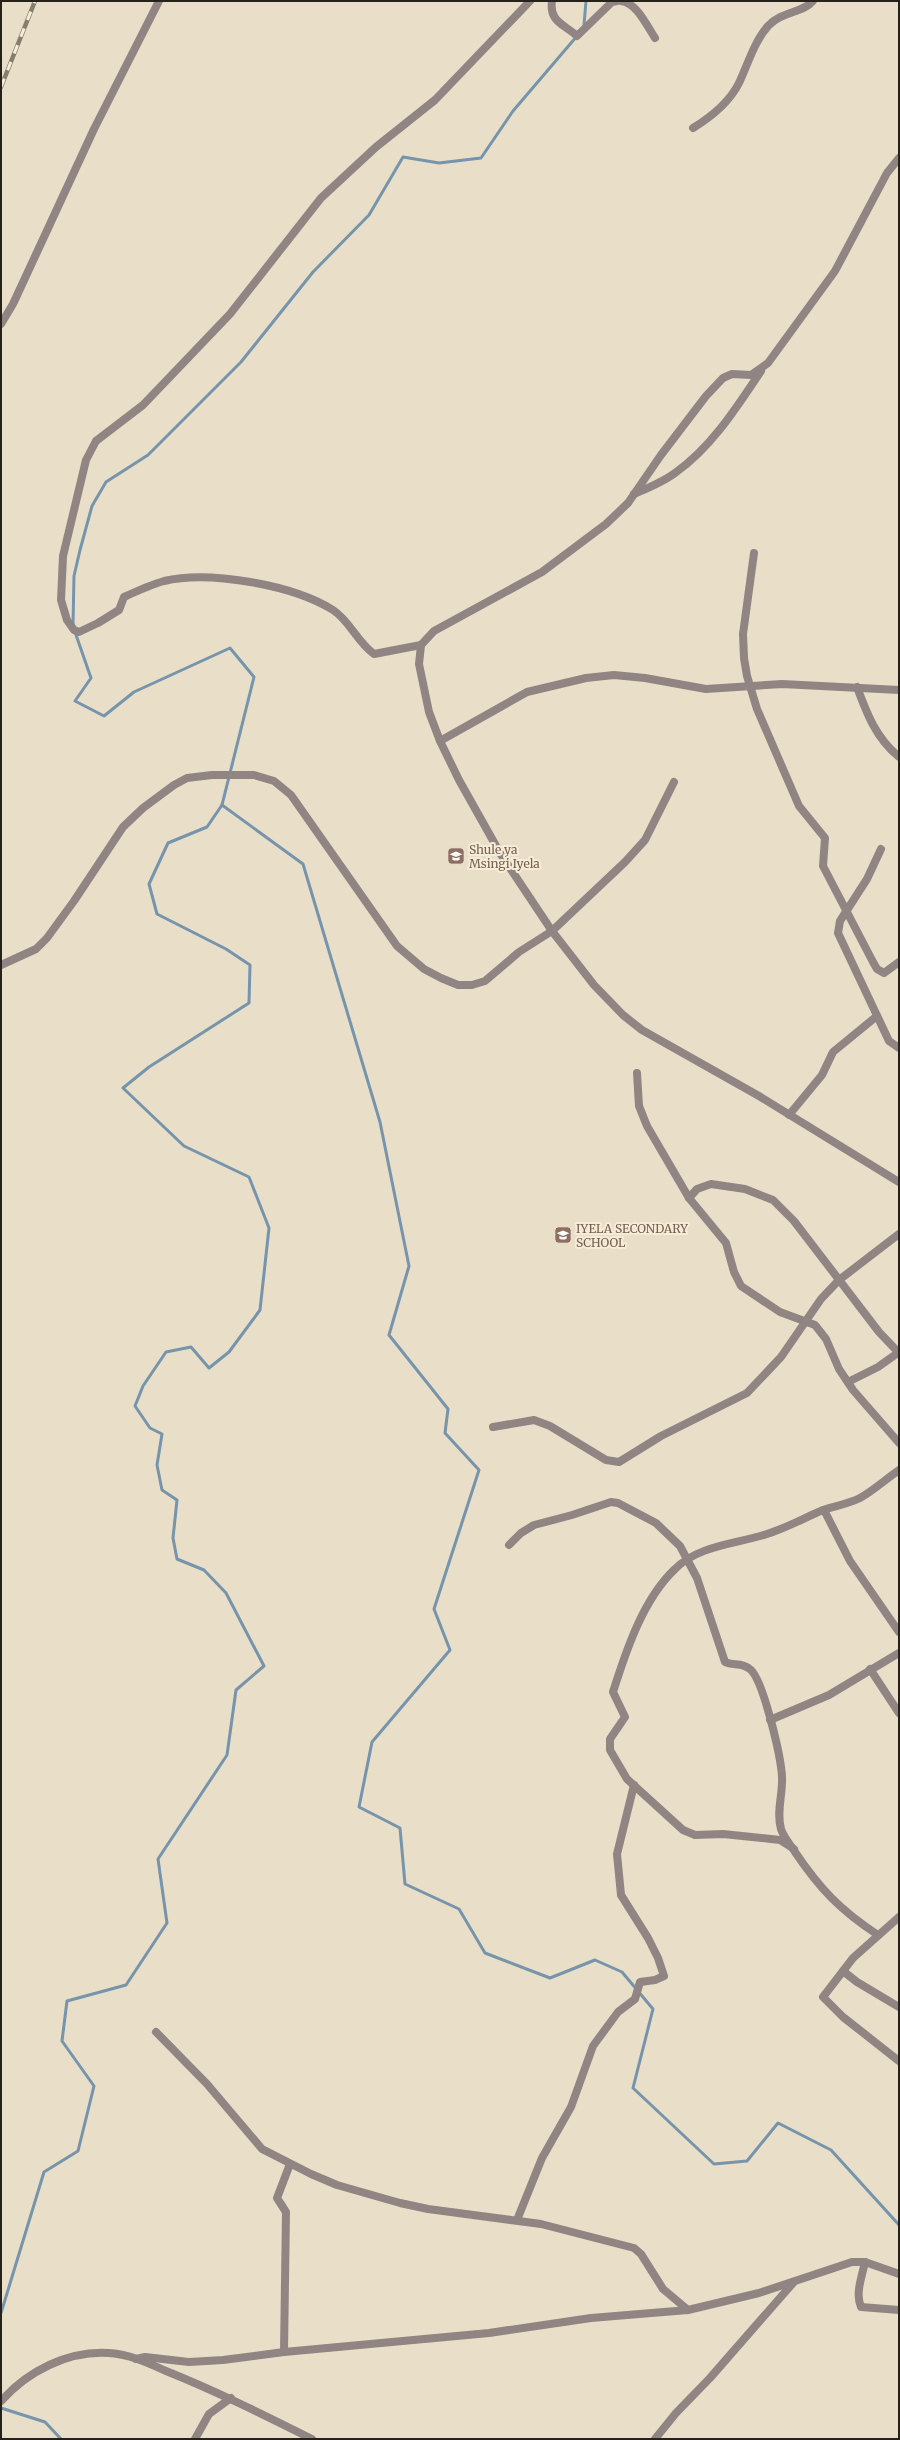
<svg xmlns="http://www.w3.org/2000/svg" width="900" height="2440" font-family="Merriweather,serif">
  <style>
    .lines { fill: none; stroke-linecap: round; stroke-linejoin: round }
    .stream { stroke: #7694ab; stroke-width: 3 }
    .street { stroke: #908583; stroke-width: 8 }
    .rail-casing { stroke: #857e6f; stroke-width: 4.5 }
    .rail { stroke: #f6edd6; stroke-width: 3; stroke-dasharray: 9; stroke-linecap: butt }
    .labels { text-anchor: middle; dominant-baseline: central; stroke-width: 4; stroke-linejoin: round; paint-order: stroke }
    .education-label { font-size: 12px; fill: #785e54; stroke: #f6edd6; text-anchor: start }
  </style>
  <rect width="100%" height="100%" fill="#e9dfc9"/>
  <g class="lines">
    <g class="stream">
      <polyline points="584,25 586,1"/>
      <polyline points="73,625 74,576 80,550 92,506 106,482 148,455 241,362 313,272 369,215 403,157 439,163 481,158 513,111 577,36"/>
      <polyline points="222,805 303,864 380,1122 409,1266 389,1335 448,1409 445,1433 479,1470 434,1609 450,1650 372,1742 359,1807 400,1828 405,1884 459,1909 485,1953 550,1978 595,1960 622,1972 653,2009 633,2088 714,2164 747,2161 778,2123 831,2150 899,2225"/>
      <polyline points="1,2313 44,2172 78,2151 94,2086 62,2041 67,2001 126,1985 167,1923 158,1859 227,1755 236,1690 264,1666 226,1593 204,1570 177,1559 173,1538 177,1500 162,1490 157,1465 162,1434 150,1428 135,1406 143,1386 166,1352 191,1347 209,1368 229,1352 260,1310 269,1228 249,1177 184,1146 123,1088 149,1067 249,1003 250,965 226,949 157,914 149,884 168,843 207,827 222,805 254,677 230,648 134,692 104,716 75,701 91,678 75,632"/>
      <polyline points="1,2408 45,2422 61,2439"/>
    </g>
    <g class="street">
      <path d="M552,1C549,22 564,24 577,36L612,2L617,1"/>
      <path d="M621,1C636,2 647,26 655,38"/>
      <path d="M693,128C711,117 730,101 739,83C748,64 754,42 768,26C782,11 803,13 813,1"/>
      <polyline points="899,158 887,173 835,271 768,363 751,375 732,374 723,378 706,396 661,455 628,503 606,524 542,572 434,631 421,645 419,664 429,712 440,741 459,780 500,853 552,931 594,985 623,1015 642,1030 759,1096 899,1182"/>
      <polyline points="1,324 13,304 94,129 159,1"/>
      <path d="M634,494C648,488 663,482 675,473C711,448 737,407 761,371"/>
      <polyline points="754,553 743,634 744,658 747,676 757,709 799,806 825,838 823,866 873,962 877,969 884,973 899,962"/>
      <path d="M421,645L374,654C357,642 350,621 333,610C293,585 209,570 164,581C150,585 137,591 124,597L119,610L98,623L79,632L74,630L67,620L61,600L63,556L86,460L96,441L143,405L230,314L321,198L376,147L435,100L530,1"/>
      <path d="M857,687C867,714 876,738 899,757"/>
      <polyline points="440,741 527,692 586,678 614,675 645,678 706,689 782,684 899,690"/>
      <polyline points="881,849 867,879 840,921 838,933 889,1041 899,1048"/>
      <polyline points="1,965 36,949 47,938 74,901 123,827 143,808 174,785 187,778 212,775 254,775 274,781 291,795 397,946 424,969 441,978 458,985 472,985 485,981 519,952 552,931 625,862 645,840 674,782"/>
      <polyline points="637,1073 639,1106 647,1126 689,1198 726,1243 734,1272 741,1286 780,1312 815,1325 826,1339 839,1369 853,1390 899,1443"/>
      <polyline points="789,1115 822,1075 833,1052 877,1016"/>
      <polyline points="689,1198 697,1189 711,1184 745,1189 773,1200 794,1221 879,1332 899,1353"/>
      <polyline points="848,1382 878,1367 899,1352"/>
      <polyline points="493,1427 534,1420 550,1426 606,1460 619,1462 661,1436 747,1393 781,1357 821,1299 839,1280 899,1234"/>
      <polyline points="824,1510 850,1561 899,1632"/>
      <path d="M509,1545L521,1533L534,1525L572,1515L611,1502L618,1503L656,1523L680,1546L697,1578L725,1662C733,1666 743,1662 751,1670C764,1683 781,1757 782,1777C783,1794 776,1812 781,1829C784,1838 790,1844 795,1852C820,1889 840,1910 878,1935"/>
      <polyline points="870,1669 899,1713"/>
      <polyline points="770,1720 829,1695 899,1653"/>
      <path d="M794,1849L780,1840L771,1839L723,1834L695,1835L683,1830L627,1779L610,1750V1739L625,1717L613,1692C626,1651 643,1599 675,1569C699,1545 736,1544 767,1534C786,1528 804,1518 823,1510C835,1506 848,1504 860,1498C874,1490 886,1479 899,1470"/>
      <polyline points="899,1917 853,1958 823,1997 843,2017 899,2061"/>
      <polyline points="843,1971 857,1982 899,2007"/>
      <polyline points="156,2032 207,2084 262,2149 311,2174 337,2185 400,2203 428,2209 541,2224 634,2248 641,2254 663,2289 688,2310"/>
      <polyline points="517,2220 542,2158 571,2107 593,2046 618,2012 635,1999 640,1982 655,1980 664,1976 658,1958 648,1938 621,1895 617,1854 634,1785"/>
      <path d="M865,2262C862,2276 855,2294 861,2307L899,2310"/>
      <polyline points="284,2352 286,2212 277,2198 290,2164"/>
      <polyline points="136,2359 145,2357 189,2362 223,2360 284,2352 489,2333 591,2318 688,2310 759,2293 852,2262 865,2262 899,2274"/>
      <path d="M1,2401C28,2371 67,2351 108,2353C129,2354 148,2363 166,2371C216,2391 264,2415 312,2439"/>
      <polyline points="195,2439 209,2414 231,2398"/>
      <polyline points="655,2439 676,2413 710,2378 793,2283"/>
    </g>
    <defs>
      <polyline id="rail" points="1,87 35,1"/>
    </defs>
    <use href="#rail" class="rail-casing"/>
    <use href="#rail" class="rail"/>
  </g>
  <defs>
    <symbol id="school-square" viewBox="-11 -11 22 22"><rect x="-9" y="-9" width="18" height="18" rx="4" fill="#8d6e63" stroke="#f6edd6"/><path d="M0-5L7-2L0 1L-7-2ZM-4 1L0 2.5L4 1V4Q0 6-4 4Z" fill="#fff"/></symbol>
  </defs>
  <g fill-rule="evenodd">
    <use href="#school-square" x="446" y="846" width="20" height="20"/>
    <use href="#school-square" x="553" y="1225" width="20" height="20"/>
  </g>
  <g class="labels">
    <g class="education-label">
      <text x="469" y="849">Shule ya<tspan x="469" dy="14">Msingi Iyela</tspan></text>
      <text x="576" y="1228">IYELA SECONDARY<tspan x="576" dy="14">SCHOOL</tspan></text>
    </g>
  </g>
  <rect width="900" height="2440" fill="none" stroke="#26221a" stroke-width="4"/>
</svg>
